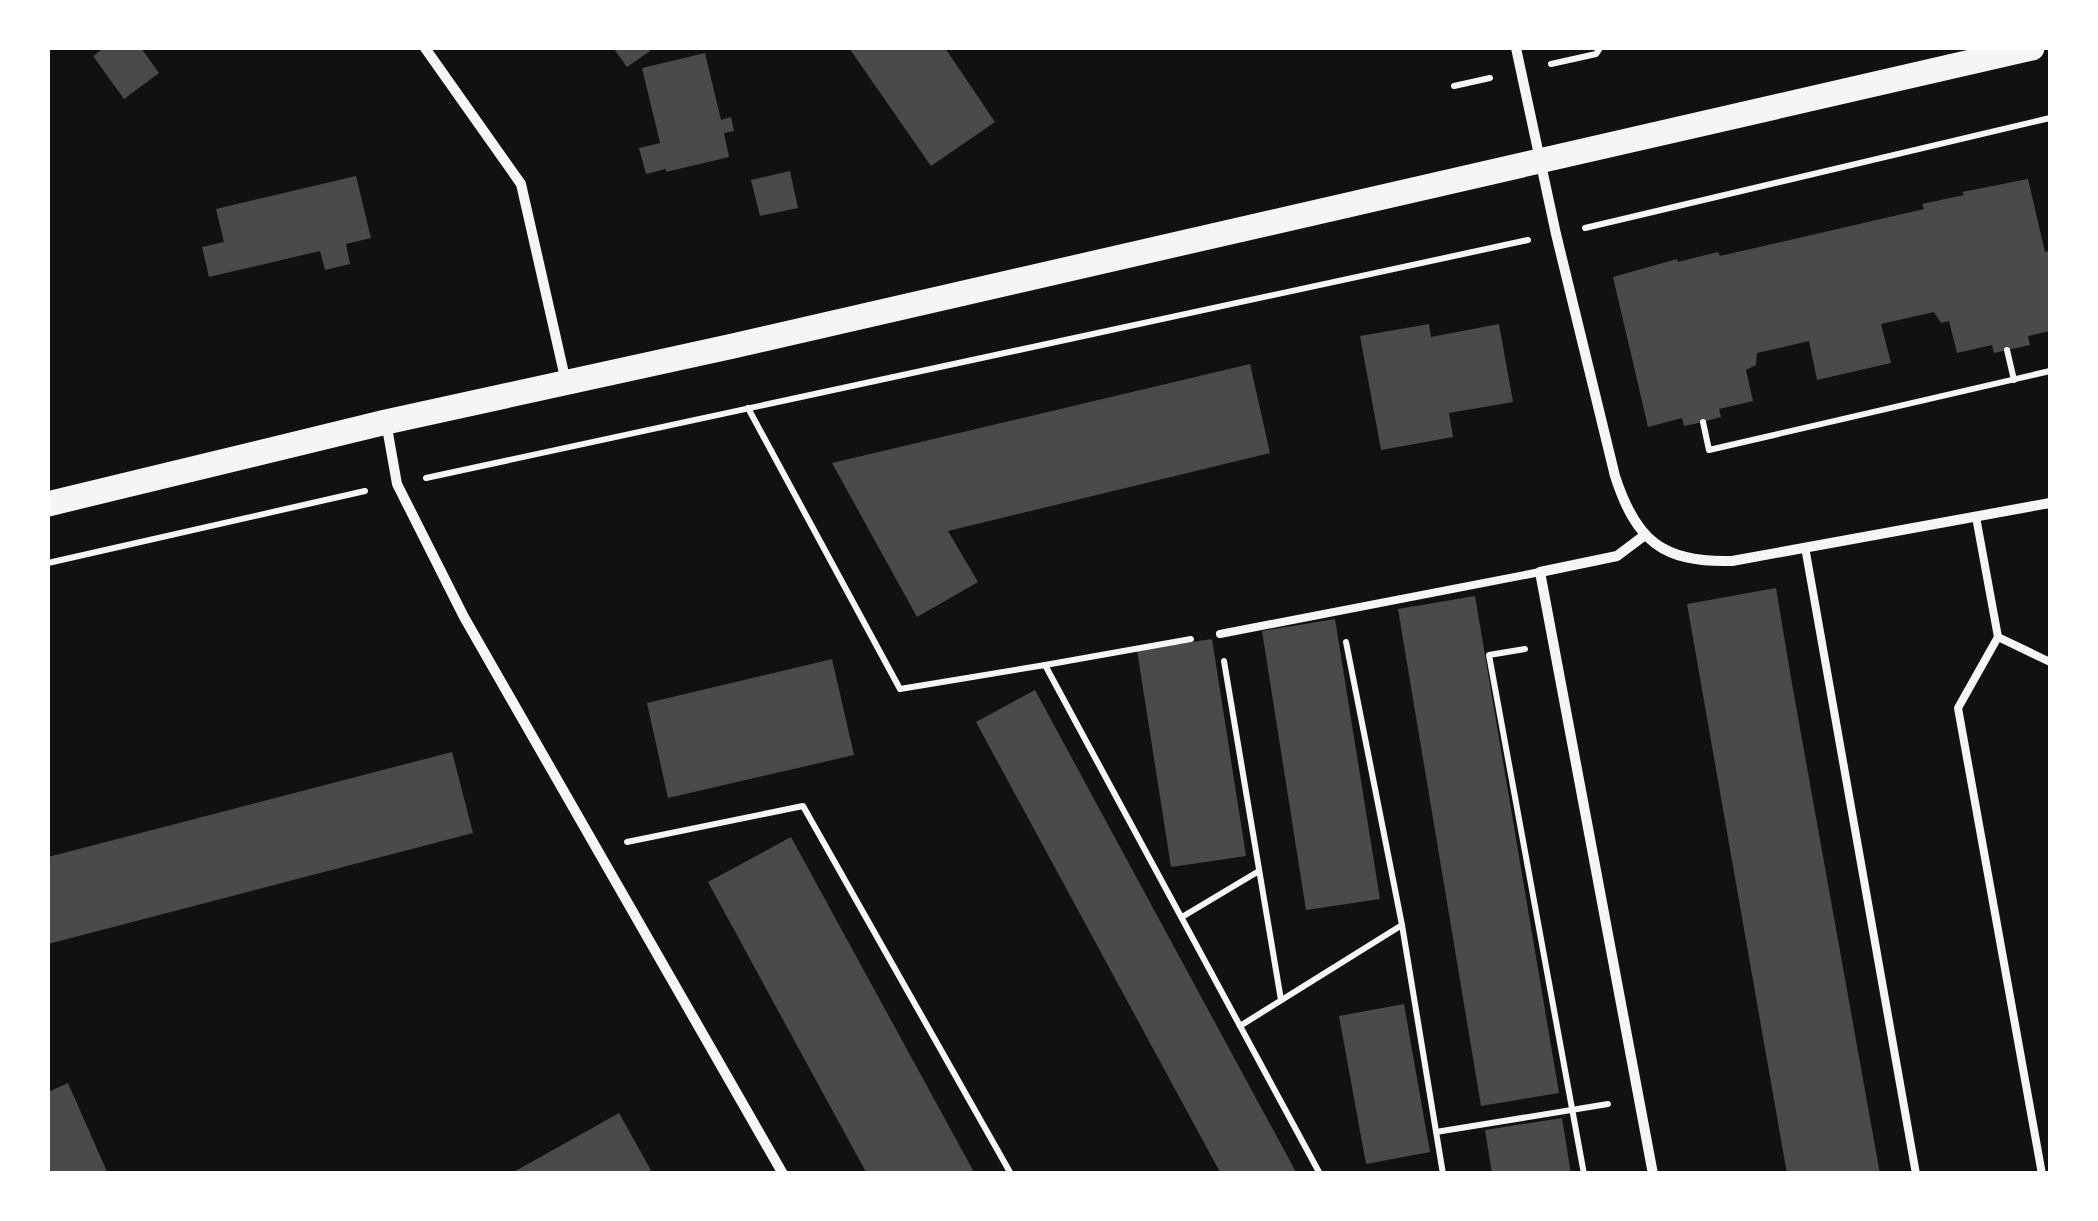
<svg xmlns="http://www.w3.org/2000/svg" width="2098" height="1221" font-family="'Noto Sans',sans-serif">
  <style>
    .building { fill: #4a4a4a }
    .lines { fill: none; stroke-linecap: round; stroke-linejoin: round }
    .path { stroke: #f5f5f5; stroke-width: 6 }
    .service { stroke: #f5f5f5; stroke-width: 8 }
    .minor { stroke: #f5f5f5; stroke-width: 10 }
    .primary { stroke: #f5f5f5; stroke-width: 25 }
  </style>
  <rect width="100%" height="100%" fill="#111"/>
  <g class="building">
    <polygon points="104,48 141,48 159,73 124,99 93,56"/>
    <polygon points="616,48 647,48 650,51 627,67 614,49"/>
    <polygon points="849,48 945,48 995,122 931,166"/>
    <polygon points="705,53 721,120 731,117 734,131 724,133 729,157 666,172 666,169 646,174 639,148 660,143 642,68"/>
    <polygon points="790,171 798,208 760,216 751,180"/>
    <polygon points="356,176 371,238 346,244 350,264 325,270 320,251 209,277 202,247 224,242 216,209"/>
    <polygon points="2028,179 2045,252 2050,250 2050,331 2028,336 2030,345 1994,353 1992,345 1957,353 1949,321 1941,323 1934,312 1881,324 1891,363 1817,380 1809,341 1757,353 1756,365 1746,370 1753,401 1719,409 1721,417 1703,422 1684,426 1682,418 1648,427 1613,277 1677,259 1678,262 1718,252 1720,256 1924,209 1922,204 1964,195 1962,192"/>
    <polygon points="1429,324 1431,337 1499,324 1513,402 1449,413 1453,437 1381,450 1360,336"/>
    <polygon points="1250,364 1270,453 948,531 978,582 917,617 832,463"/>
    <polygon points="1776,588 1791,678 1880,1174 1787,1174 1687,604"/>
    <polygon points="1475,596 1559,1093 1481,1106 1398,609"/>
    <polygon points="1335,619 1380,899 1306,910 1262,631"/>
    <polygon points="1212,639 1246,856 1171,867 1137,650"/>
    <polygon points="832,659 854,755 668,798 647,703"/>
    <polygon points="1035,690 1297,1174 1221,1174 976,722"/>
    <polygon points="452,752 473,833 48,944 48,857"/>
    <polygon points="791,837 975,1174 867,1174 708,882"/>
    <polygon points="1404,1004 1430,1152 1366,1164 1339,1016"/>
    <polygon points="68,1083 108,1174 48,1174 48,1092"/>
    <polygon points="619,1113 653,1174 510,1174"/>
    <polygon points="1562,1118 1571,1174 1492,1174 1485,1130"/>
  </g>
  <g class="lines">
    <g class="path">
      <polyline points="1551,64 1596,54 1600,48"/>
      <polyline points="1454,86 1490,78"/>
      <polyline points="1585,228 2050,118"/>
      <polyline points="2007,350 2014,380"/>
      <polyline points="748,408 900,689 1045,665"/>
      <polyline points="1703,422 1709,450 2050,371"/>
      <polyline points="426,478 1528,240"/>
      <polyline points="48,563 365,491"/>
      <polyline points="1191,639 1045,665 1320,1174"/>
      <polyline points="1525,649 1489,655 1584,1174"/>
      <polyline points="1224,661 1281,1000"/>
      <polyline points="627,842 803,806 1011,1174"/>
      <polyline points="1182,917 1259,871"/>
      <polyline points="1402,925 1443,1174"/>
      <polyline points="1240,1026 1402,925 1346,642"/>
      <polyline points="1436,1132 1608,1104"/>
    </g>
    <g class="service">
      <polyline points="1976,517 1998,637 1958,708 2042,1174"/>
      <polyline points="1805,547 1916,1174"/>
      <polyline points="1220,634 1540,572"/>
      <polyline points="1998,637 2050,662"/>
    </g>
    <g class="minor">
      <polyline points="425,48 521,184 566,382"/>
      <path d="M1516,48L1556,234L1615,476C1636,541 1663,563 1732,561L2050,503"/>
      <polyline points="386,422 397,484 464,617 783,1174"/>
      <polyline points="1645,535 1617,556 1540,572 1653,1174"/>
    </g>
    <polyline class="primary" points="48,504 386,422 733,346 2032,48"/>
  </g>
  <rect width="2098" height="1221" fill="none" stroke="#ffffff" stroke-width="100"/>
</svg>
